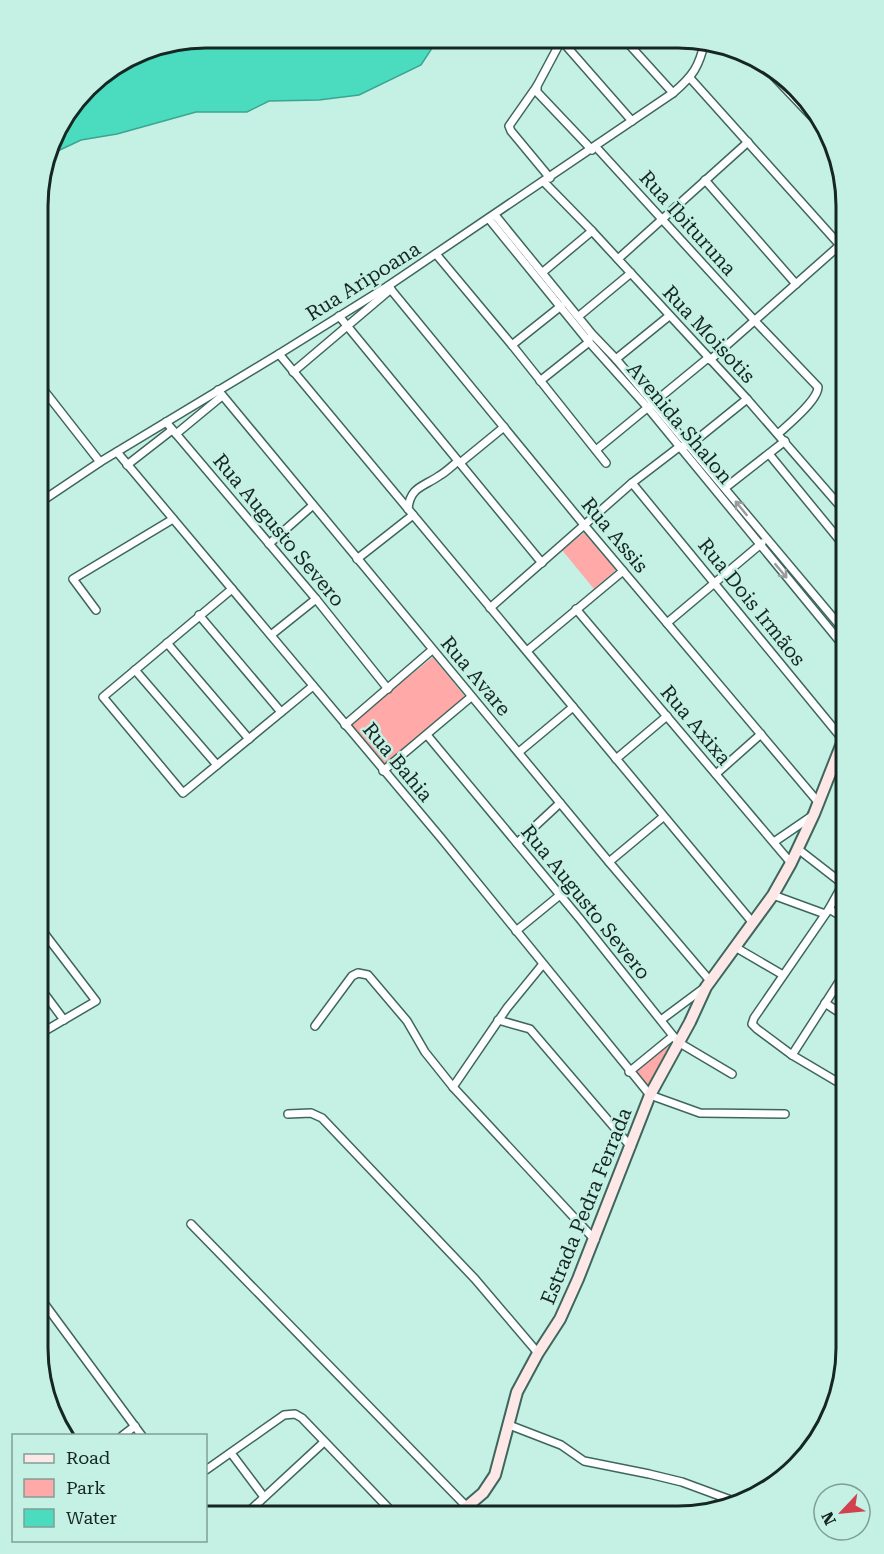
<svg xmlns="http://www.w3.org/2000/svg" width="884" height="1554" font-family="'Roboto Serif',serif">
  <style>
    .green { fill: #ffa9a9 }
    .water { fill: #4bdbbf; stroke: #3ba590; stroke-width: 1.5 }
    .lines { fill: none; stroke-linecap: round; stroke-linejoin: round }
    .street-casing { stroke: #3f665d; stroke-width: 10 }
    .secondary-casing { stroke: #3f665d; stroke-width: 14 }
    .street { stroke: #fff; stroke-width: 7 }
    .secondary { stroke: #fee8e7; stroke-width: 10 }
    .oneway { stroke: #969d9c }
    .labels { text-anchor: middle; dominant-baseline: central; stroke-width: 5; stroke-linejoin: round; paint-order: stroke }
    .street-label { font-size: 20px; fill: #162622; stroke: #c5f0e4 }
    .rim { fill: none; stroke: #162622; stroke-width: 3 }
  </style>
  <rect width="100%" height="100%" fill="#c5f0e4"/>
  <g class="green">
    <polygon points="585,532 616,568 615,571 594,589 562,550"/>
    <polygon points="433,657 467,699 384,766 350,724"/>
    <polygon points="669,1045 648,1090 633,1073"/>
  </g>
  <polygon class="water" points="206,38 438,39 421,65 359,95 319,100 269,101 247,112 196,112 117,134 81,140 47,156 55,131 95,79 142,50"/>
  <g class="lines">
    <defs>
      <g id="street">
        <polyline points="561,40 632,121"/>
        <polyline points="625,40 673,93"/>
        <polyline points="561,41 537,86 537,92 592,150"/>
        <polyline points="766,68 821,126"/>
        <polyline points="690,78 846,252"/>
        <polyline points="537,86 509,126 511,131 550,178"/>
        <path d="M596,147L755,321L818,387C818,400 789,424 779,433"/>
        <polyline points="705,180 796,284"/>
        <polyline points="544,182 592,231 747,399 846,513"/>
        <polyline points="495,215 592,334 616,359 846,633"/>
        <polyline points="489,219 589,342 648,408 846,649"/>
        <polyline points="436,254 512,345 606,463"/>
        <polyline points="618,259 748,142"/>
        <polyline points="543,272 592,231"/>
        <polyline points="388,286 585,526 818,802"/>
        <polyline points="339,316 542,563"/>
        <polyline points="579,316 631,273"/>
        <polyline points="512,345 561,306"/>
        <polyline points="279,354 753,923"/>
        <polyline points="616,359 669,316"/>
        <polyline points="710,360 840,245"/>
        <polyline points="293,372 391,289"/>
        <polyline points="540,381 589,342 589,338"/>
        <polyline points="39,384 100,462"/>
        <polyline points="218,390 609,862 711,982"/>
        <polyline points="166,422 316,599 388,689"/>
        <polyline points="176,434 222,396"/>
        <polyline points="596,450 708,358"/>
        <polyline points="117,452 441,838 650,1095 700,1113 785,1114"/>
        <polyline points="769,454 846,548"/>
        <polyline points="460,463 504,427"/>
        <polyline points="127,465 172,430"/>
        <polyline points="632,483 844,741"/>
        <polyline points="725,488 785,441"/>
        <polyline points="39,492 44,499"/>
        <path d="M39,503L100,462L279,354L388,286L673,93C693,76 699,67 705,41"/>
        <path d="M408,509C410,487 423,487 439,476C446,472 452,466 458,461"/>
        <polyline points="269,544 312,506"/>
        <polyline points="357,559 413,515"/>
        <polyline points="232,589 103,697 183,793 313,686"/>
        <polyline points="490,608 632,483 679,447 690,445 747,399"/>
        <polyline points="576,609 791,863"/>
        <polyline points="96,610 73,579 173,519"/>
        <polyline points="199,615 281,712"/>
        <polyline points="667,623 762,543"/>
        <polyline points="271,635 316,599"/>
        <polyline points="167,643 249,739"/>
        <polyline points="527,651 623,571"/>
        <polyline points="135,670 217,765"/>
        <polyline points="345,725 432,650"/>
        <polyline points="427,735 580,919 678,1042 732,1074"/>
        <polyline points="519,752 573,707"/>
        <polyline points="616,759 667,716"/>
        <polyline points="383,771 471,697"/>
        <polyline points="716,774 761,734"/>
        <polyline points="774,842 812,816"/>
        <polyline points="517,843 560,803"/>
        <polyline points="798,849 843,884 829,909 754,1018 752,1024 757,1029 792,1055 846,1087"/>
        <polyline points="609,862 663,817"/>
        <polyline points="773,895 825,914"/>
        <polyline points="829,909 846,919"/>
        <polyline points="516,931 560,895"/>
        <polyline points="735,947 783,975"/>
        <polyline points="38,985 64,1020"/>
        <polyline points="825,1003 846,1017"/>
        <polyline points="498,1020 530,1029 631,1147"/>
        <polyline points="661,1020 704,988"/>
        <polyline points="315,1026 352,976 358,973 368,975 407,1021 425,1052 453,1087 595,1240"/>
        <polyline points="38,1035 96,1001 38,925"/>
        <polyline points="792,1055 846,971"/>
        <polyline points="629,1072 673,1036"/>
        <polyline points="453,1087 507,1008 543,964"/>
        <polyline points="38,1114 42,1111 38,1105"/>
        <polyline points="288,1114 311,1113 322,1118 475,1279 538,1353"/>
        <polyline points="191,1224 467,1507"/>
        <polyline points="38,1295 142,1436"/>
        <polyline points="509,1425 561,1445 584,1461 649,1474 682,1482 739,1503"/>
        <polyline points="122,1436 135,1426"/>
        <polyline points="231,1453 264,1497"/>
        <polyline points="206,1470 284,1415 295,1414 302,1418 396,1516"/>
        <polyline points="245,1515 324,1442"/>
      </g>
      <polyline id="secondary" points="456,1516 483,1493 495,1475 517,1392 538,1353 560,1319 578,1279 650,1095 690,1022 706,987 773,895 791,863 814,814 846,733"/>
    </defs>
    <use href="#street" class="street-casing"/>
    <use href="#secondary" class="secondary-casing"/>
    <use href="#street" class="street"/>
    <use href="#secondary" class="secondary"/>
  </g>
  <defs><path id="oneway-shaft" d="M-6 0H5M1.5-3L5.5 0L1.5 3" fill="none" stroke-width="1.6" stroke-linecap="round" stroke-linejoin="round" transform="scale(1.5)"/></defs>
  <g class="oneway">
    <use href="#oneway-shaft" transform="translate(741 508) rotate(-129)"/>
    <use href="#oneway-shaft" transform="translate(781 571) rotate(50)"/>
  </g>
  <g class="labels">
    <g class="street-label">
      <text transform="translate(688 223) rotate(48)">Rua Ibituruna</text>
      <text transform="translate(363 281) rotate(-32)">Rua Aripoana</text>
      <text transform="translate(709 334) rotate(47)">Rua Moisotis</text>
      <text transform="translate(680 423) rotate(50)">Avenida Shalon</text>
      <text transform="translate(279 530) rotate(50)">Rua Augusto Severo</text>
      <text transform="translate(615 535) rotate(50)">Rua Assis</text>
      <text transform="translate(752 602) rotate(51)">Rua Dois Irmãos</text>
      <text transform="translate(476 676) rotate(50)">Rua Avare</text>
      <text transform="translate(696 725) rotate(50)">Rua Axixa</text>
      <text transform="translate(398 762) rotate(50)">Rua Bahia</text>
      <text transform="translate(586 902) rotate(51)">Rua Augusto Severo</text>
      <text transform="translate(586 1206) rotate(-68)">Estrada Pedra Ferrada</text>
    </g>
  </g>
  <path d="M0 0H884V1554H0ZM206 48H678A158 158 0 0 1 836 206V1348A158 158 0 0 1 678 1506H206A158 158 0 0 1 48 1348V206A158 158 0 0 1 206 48Z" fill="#c5f0e4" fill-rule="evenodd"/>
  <path class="rim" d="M206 48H678A158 158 0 0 1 836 206V1348A158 158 0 0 1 678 1506H206A158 158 0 0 1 48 1348V206A158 158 0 0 1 206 48Z"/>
  <rect x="12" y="1434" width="195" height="108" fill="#c5f0e4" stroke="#7f9f96" stroke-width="1.5"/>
  <rect x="24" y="1454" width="30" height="9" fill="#fee8e7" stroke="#7f9f96" stroke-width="1.5"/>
  <text x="66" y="1464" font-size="18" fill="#162622">Road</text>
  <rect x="24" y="1479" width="30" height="18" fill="#ffa9a9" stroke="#7f9f96" stroke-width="1.5"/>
  <text x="66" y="1494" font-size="18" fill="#162622">Park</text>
  <rect x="24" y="1509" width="30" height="18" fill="#4bdbbf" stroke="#7f9f96" stroke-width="1.5"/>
  <text x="66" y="1524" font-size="18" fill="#162622">Water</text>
  <g transform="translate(842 1512) rotate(244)"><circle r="28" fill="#c5f0e4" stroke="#7f9f96" stroke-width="1.5"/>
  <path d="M0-4.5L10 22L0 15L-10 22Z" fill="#d1414e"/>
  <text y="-9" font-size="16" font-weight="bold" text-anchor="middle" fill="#162622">N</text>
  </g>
</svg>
